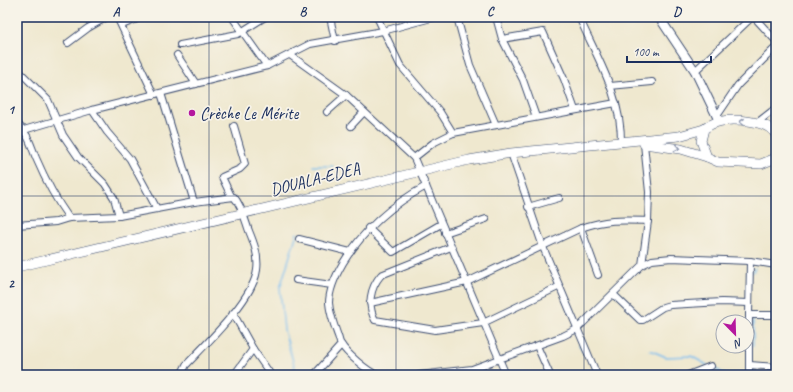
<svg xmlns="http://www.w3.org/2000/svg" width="793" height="392" font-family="Caveat,sans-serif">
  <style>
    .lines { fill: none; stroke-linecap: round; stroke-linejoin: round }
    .stream { stroke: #78bdef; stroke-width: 1.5 }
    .minor-casing { stroke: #3b4b6f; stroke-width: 8 }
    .major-casing { stroke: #3b4b6f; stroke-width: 10 }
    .highway-casing { stroke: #3b4b6f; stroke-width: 10 }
    .minor { stroke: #fff; stroke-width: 6 }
    .major { stroke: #fff; stroke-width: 8 }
    .highway { stroke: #fff; stroke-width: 9 }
    .oneway { stroke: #8d97ae }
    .grid { fill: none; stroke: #1b2f5e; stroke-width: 1; stroke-opacity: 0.55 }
    .poi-dot { fill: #b5179e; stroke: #f7f3e8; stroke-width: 1.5 }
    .labels { text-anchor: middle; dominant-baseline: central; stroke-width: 3.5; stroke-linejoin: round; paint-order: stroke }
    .poi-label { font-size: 17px; fill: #1b2f5e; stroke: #f7f3e8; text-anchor: start }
    .street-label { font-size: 17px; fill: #1b2f5e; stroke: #f7f3e8 }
    .neatline { fill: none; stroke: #1b2f5e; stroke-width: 1.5 }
    .grid-label { font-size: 13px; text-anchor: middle; font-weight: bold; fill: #1b2f5e }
  </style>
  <rect width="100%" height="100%" fill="#f7f3e8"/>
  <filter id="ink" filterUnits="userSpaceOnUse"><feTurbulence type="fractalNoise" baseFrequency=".025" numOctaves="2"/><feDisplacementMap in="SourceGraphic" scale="8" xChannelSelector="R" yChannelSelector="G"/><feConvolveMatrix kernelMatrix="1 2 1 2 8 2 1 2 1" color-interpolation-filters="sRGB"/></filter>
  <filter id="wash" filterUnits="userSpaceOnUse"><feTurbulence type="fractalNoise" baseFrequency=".012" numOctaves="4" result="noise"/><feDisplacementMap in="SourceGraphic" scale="16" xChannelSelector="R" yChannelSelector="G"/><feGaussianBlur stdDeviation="0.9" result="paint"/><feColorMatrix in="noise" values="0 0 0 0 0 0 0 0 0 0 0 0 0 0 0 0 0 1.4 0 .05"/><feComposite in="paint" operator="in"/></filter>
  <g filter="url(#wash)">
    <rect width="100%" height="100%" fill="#efe8cf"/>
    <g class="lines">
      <g class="stream">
        <polyline points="313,166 333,166"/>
        <polyline points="297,233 280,288 284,330 297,375"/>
        <polyline points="753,272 755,268"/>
        <polyline points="579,346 583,351"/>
        <polyline points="753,346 753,320"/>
        <polyline points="650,350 666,357 691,356 707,365"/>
        <polyline points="712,367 726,375"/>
      </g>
    </g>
  </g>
  <g filter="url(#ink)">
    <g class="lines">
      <defs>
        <g id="minor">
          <polyline points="117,17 154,95"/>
          <polyline points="232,17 267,66"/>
          <polyline points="330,17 335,41"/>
          <polyline points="377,17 400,65 440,112 453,133"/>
          <polyline points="457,17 470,65 496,125"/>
          <polyline points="496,17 502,39 523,80 536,117"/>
          <path d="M579,17C597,58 622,97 621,143"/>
          <polyline points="754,17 776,41"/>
          <polyline points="122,25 142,17"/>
          <polyline points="502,39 543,32 564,79 575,110"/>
          <polyline points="68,43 88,28 107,17"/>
          <polyline points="180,45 238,34 265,17"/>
          <polyline points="177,55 196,84"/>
          <polyline points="290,55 346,95 414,158 506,375"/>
          <polyline points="17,69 48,100 63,135 78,157 105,184 114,198 119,216"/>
          <polyline points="695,71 752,17"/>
          <polyline points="610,86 652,82"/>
          <path d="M161,93L194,202L234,197C242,206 245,220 249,231C254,243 259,256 257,270C254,298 206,344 186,365L181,375"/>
          <polyline points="92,110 107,132 130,159 157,209"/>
          <polyline points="327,112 346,95"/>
          <polyline points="717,116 738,85 776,47"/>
          <polyline points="758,122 776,108"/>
          <path d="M17,123C29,135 30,143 36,158C45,179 56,200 69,218"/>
          <polyline points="351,126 364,112"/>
          <polyline points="17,132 92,110 267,66 310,44 383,31 435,17"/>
          <polyline points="511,153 543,247 597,375"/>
          <polyline points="414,158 433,143 453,133 616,103"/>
          <polyline points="231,196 222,177 240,169 245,164 234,126"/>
          <polyline points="528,207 559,198"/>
          <polyline points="17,225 56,222 69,218 119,216 194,202"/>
          <polyline points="368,228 393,252 441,224"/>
          <polyline points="581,228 598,275"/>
          <polyline points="445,233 486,219"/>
          <polyline points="299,239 350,252"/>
          <path d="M451,247L381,275C370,288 367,305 375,320L435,330L483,323L558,287"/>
          <polyline points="642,265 652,260 671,258 750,261 776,265"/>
          <polyline points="296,280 332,285"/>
          <polyline points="613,294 640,320 643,320 663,307 670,305 722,302 749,303"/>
          <path d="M370,303L467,282L581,228C608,219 620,220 648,221"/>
          <polyline points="233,313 253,349 271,375"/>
          <polyline points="749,315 750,261"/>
          <polyline points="537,346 550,375"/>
          <polyline points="750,365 776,367"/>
          <polyline points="234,375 253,349"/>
          <polyline points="314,375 341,345"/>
          <path d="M378,375C368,372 346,353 341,344C339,342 339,338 338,336C334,325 330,315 329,303C329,290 336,275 343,263C364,229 391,205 426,186"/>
          <polyline points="419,375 472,369 563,336 577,329 642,265 648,221 649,192 644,144"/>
          <polyline points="688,375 711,366"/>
          <polyline points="749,375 749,315 776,315"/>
        </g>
        <polyline id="major" points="659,17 695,71 719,121"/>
        <g id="highway">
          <path d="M776,135C769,120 732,118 718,122C713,123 708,126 704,129L701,141L707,157L718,162L761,164L776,158"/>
          <polyline points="644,144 681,149 707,157"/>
          <polyline points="17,267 469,160 511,153 679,136 704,129"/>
        </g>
      </defs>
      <use href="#minor" class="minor-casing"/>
      <use href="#major" class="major-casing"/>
      <use href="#highway" class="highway-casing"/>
      <use href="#minor" class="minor"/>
      <use href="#major" class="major"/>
      <use href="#highway" class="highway"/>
    </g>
    <defs><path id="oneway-chevron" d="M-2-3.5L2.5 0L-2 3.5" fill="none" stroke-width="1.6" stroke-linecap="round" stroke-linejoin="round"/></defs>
    <g class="oneway">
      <use href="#oneway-chevron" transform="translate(742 122) rotate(-178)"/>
      <use href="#oneway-chevron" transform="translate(677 148) rotate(12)"/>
    </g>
  </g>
  <path class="grid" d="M209,17V375M396,17V375M584,17V375M17,196H776"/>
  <circle class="poi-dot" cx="192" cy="113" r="4"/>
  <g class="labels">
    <g class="poi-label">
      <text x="200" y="113">Crèche Le Mérite</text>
    </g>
    <g class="street-label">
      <text transform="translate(315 179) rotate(-14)">DOUALA-EDEA</text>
    </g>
  </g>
  <rect width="793" height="392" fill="none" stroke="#f7f3e8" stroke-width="44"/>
  <g transform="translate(735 334) rotate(157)"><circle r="19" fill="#f7f3e8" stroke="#9fa5b1"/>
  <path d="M0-3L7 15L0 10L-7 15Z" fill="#b5179e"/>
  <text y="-6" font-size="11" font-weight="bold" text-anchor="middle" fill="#1b2f5e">N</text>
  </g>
  <path d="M627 56v6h84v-6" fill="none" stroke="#1b2f5e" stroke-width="2"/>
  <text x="633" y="56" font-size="12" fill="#1b2f5e" stroke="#f7f3e8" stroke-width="3" paint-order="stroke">100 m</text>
  <rect x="22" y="22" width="749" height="348" class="neatline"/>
  <g class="grid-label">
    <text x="116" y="16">A</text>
    <text x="303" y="16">B</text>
    <text x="490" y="16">C</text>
    <text x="677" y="16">D</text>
    <text x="11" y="114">1</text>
    <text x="11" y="288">2</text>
  </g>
</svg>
